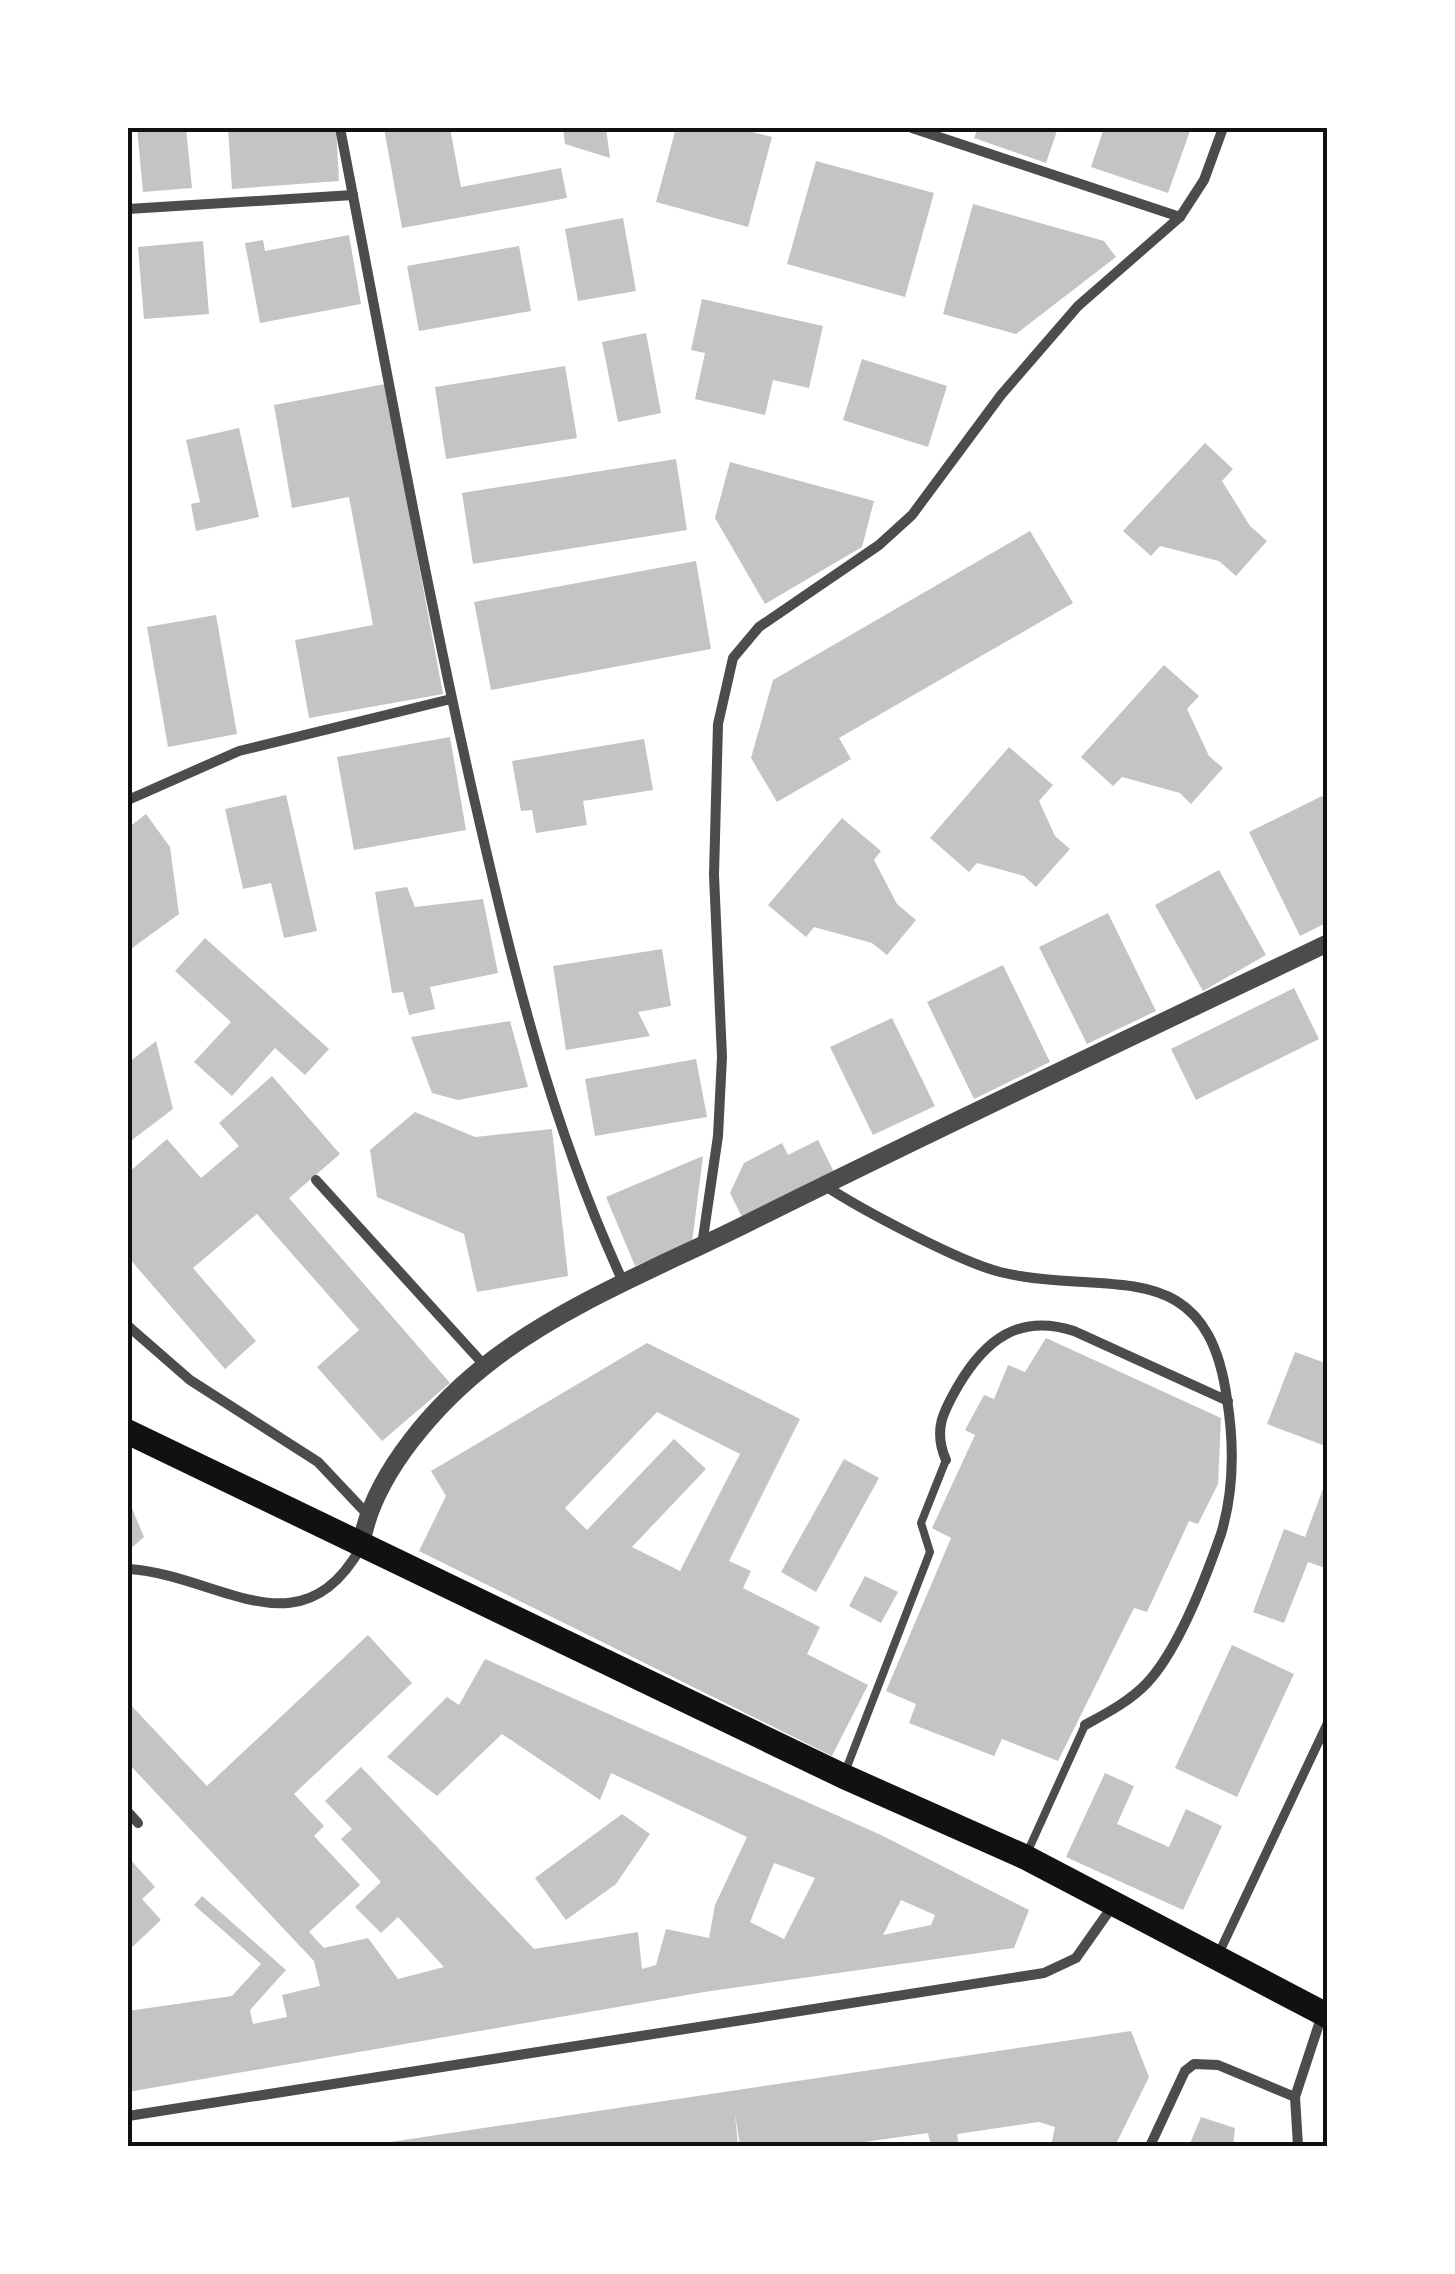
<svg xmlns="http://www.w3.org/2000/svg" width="1455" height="2274" font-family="Signika,sans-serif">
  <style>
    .building { fill: #c4c4c4; fill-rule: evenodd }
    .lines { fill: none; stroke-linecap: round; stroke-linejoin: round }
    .service { stroke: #4c4c4c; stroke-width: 8 }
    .pedestrian { stroke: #4c4c4c; stroke-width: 9 }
    .minor { stroke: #4c4c4c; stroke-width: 10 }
    .tertiary { stroke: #4c4c4c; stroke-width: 18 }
    .primary { stroke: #111; stroke-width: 25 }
    .neatline { fill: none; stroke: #111; stroke-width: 4 }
  </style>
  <rect width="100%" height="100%" fill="#fff"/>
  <g class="building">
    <polygon points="137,128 186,128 192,188 143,192"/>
    <polygon points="228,128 336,128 339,181 232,189"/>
    <polygon points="384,128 450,128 461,187 561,168 567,198 402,228"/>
    <polygon points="563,128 606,128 610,158 565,144"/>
    <polygon points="676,128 736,128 772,137 748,227 656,202"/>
    <polygon points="978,128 1058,128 1046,163 974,138"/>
    <polygon points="1104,128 1191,128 1168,193 1091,167"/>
    <polygon points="816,161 934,193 905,297 787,264"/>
    <polygon points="973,204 1104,241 1116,257 1016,334 943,314"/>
    <polygon points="623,218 636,291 578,301 565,229"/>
    <polygon points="349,235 361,304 260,323 245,243 263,240 265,251"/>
    <polygon points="203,241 209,314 144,319 138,247"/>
    <polygon points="519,246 531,311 419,331 407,266"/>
    <polygon points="702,299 823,326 809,388 773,380 765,415 695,399 705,353 691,350"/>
    <polygon points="646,333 661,413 618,422 602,342"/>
    <polygon points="862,359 947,386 928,447 843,420"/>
    <polygon points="565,366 577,438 446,459 435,387"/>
    <polygon points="385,384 443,694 309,718 295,640 373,625 349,497 292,508 274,405"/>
    <polygon points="239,428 259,517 196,531 191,504 200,502 186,440"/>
    <polygon points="1205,443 1233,469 1222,481 1250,526 1267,541 1236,576 1219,561 1160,546 1151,556 1123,531"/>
    <polygon points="676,459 687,530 473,564 462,493"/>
    <polygon points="730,462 874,501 862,547 765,604 715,518"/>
    <polygon points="1030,531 1073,603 839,738 851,759 777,802 751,758 773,680"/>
    <polygon points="696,561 711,649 491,690 474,602"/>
    <polygon points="216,615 237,734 168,747 147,627"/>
    <polygon points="1164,665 1199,696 1187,709 1209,756 1223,768 1191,804 1180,793 1122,777 1113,786 1081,757"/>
    <polygon points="450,737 466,830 354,850 337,757"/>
    <polygon points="644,739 653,790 583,801 587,825 536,833 532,810 521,811 512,761"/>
    <polygon points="1009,747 1053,785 1039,801 1055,836 1070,849 1036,887 1024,876 977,863 969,872 930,838"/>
    <polygon points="286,795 317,931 284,938 271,883 243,889 225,809"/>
    <polygon points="1322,796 1328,807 1328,922 1300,936 1249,832"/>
    <polygon points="146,814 170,847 179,914 128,951 128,828"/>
    <polygon points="842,818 881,851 874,860 897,904 916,920 887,955 872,943 814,927 806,937 768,905"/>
    <polygon points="1219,870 1266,955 1203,991 1155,905"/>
    <polygon points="407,887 415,907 483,899 498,973 430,987 435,1009 409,1015 403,992 392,993 375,892"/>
    <polygon points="1108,913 1156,1011 1087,1044 1039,947"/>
    <polygon points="205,938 329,1049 305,1075 275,1048 232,1096 194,1062 231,1022 175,971"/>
    <polygon points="662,949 671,1006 638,1012 650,1036 566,1050 553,966"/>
    <polygon points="1003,965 1050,1062 974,1099 927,1002"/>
    <polygon points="1294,988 1319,1039 1196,1100 1171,1049"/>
    <polygon points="892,1018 935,1106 873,1135 830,1047"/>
    <polygon points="510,1021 528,1087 458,1100 432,1093 411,1037"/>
    <polygon points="156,1041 173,1109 128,1143 128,1063"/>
    <polygon points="696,1059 707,1117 595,1136 585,1079"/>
    <polygon points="272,1076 340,1154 289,1198 450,1383 382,1441 317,1367 359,1330 257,1214 193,1268 256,1341 225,1369 128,1257 128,1173 167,1139 201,1178 239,1146 219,1123"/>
    <polygon points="415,1112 475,1137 552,1129 568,1276 477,1292 464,1234 377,1197 370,1150"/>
    <polygon points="818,1140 834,1172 743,1219 730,1193 744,1163 782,1143 788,1155"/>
    <polygon points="703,1156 692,1242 635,1266 606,1197"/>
    <polygon points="1046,1338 1221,1418 1218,1484 1198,1524 1189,1521 1147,1612 1134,1608 1058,1761 1002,1739 994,1756 909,1723 916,1704 886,1691 951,1538 932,1528 975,1435 965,1430 984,1395 994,1399 1008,1365 1025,1372"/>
    <path d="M647,1343L800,1419L729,1561L751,1571L743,1588L820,1627L807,1654L868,1685L832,1756L419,1551L446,1496L431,1471ZM657,1412L740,1454L680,1571L632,1547L706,1469L674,1439L587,1530L565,1508Z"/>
    <polygon points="1295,1352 1328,1364 1328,1447 1267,1424"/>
    <polygon points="844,1459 879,1478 816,1592 781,1572"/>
    <polygon points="1327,1478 1328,1569 1308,1562 1284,1623 1253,1612 1284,1529 1305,1537"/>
    <polygon points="128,1499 144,1537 128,1551"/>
    <polygon points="865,1576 898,1592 881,1623 849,1606"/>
    <path d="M368,1635L412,1683L294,1794L324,1826L314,1836L360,1885L309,1932L324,1948L368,1938L398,1979L444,1967L398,1917L381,1933L355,1907L381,1882L341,1839L352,1829L325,1801L361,1767L534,1949L638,1932L642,1969L656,1965L666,1929L709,1938L715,1905L747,1837L611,1773L600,1800L502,1734L437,1796L387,1757L447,1697L459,1705L485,1659L881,1835L1029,1910L1014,1948L704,1992L128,2092V2011L232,1996L261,1964L194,1905L202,1896L286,1970L250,2010L253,2024L287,2017L282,1995L320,1986L314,1961L128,1763V1702L207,1786ZM774,1863L815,1878L784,1939L750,1922ZM901,1900L935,1915L931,1925L883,1935Z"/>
    <polygon points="1232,1645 1294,1674 1237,1797 1175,1768"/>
    <polygon points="1105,1773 1134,1786 1117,1824 1169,1847 1186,1809 1222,1826 1183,1910 1066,1857"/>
    <polygon points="622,1814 650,1834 616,1884 566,1920 535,1878"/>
    <polygon points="128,1857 155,1887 142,1899 161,1920 128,1951"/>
    <polygon points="1131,2031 1149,2077 1115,2146 1051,2146 1055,2127 1039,2122 957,2134 959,2146 931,2146 928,2133 836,2146 740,2146 735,2114 738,2146 364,2146"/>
    <polygon points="1201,2117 1235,2128 1233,2146 1189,2146"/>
  </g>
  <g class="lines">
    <g class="service">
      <polyline points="845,1772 930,1552 921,1523 946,1460"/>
      <polyline points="1027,1853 1085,1725"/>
    </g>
    <polyline class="pedestrian" points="1218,1955 1328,1722"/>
    <g class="minor">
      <path d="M340,128C383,350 423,573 473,794C513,968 549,1121 624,1284"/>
      <polyline points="912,128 1180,217"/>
      <polyline points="128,209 353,195"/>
      <polyline points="128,800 239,751 451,699"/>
      <polyline points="316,1180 485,1366"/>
      <path d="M824,1185C860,1209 960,1262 1000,1272C1108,1298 1206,1249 1227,1399C1234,1443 1234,1491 1221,1534C1206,1577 1178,1650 1147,1683C1130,1701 1107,1713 1085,1725"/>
      <polyline points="702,1245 718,1136 722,1057 714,875 718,724 733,658 759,627 879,545 912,515 1001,395 1078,306 1180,217 1204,180 1223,128"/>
      <polyline points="128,1326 190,1380 318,1462 368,1515"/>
      <path d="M946,1460C933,1430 943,1412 958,1386C985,1340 1019,1313 1074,1331L1228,1401"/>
      <path d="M128,1569C218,1574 300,1656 361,1547"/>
      <polyline points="128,1812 138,1823"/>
      <polyline points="128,2116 1044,1973 1076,1958 1114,1904"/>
      <polyline points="1150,2146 1185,2071 1194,2064 1218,2065 1295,2097"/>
      <polyline points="1298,2146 1295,2097 1322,2015"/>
    </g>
    <path class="tertiary" d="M361,1546C372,1474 438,1401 495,1358C569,1302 664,1265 748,1223C940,1127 1134,1036 1328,943"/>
    <polyline class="primary" points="128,1432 843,1776 1025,1857 1328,2016"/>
  </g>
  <rect width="1455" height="2274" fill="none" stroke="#ffffff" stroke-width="260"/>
  <rect x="130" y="130" width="1195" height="2014" class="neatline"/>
</svg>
